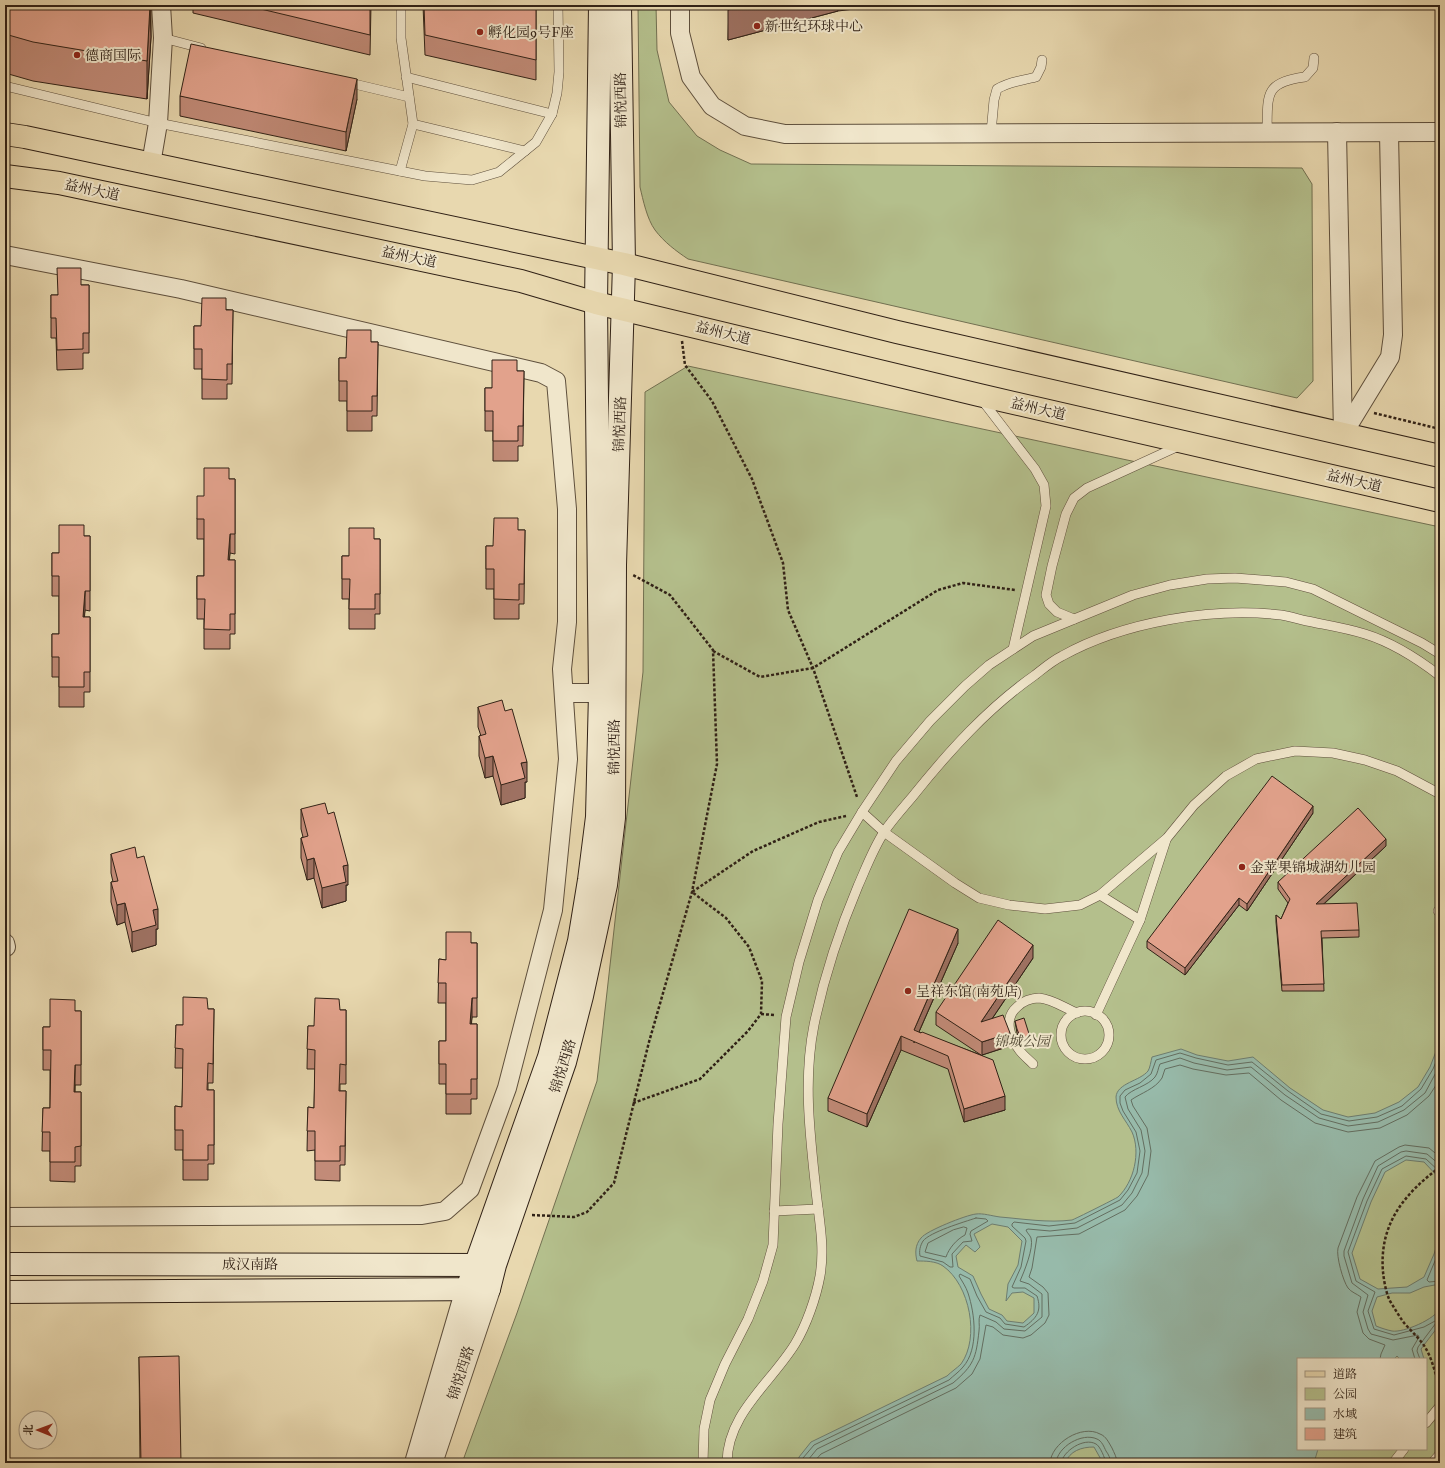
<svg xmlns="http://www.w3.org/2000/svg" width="1445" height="1468" font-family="'IM FELL Double Pica','Noto Serif SC',serif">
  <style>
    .green { fill: #b4bf8c; stroke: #727051; fill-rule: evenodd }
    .water { fill: #97baaa; stroke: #6e7d6f; fill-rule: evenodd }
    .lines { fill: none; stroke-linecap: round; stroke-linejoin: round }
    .shore { stroke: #646e60; stroke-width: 1 }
    .service-casing { stroke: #5e4f3c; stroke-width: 10 }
    .minor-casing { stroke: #5e4f3c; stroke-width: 20 }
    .tertiary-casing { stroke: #5e4f3c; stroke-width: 24 }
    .secondary-casing { stroke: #302116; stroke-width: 24 }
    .primary-casing { stroke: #302116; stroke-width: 24 }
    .path { stroke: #302116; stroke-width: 2.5; stroke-dasharray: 3 2; stroke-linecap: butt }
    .service { stroke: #f0e6cb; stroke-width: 9 }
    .minor { stroke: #f0e6cb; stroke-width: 18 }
    .tertiary { stroke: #f0e6cb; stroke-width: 22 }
    .secondary { stroke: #f0e6cb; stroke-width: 22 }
    .primary { stroke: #e8d8af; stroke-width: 22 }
    .wall { fill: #c28b78; stroke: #302116 }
    .shaded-wall { fill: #9e7162; stroke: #302116 }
    .building { fill: #e2a28c; stroke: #302116 }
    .poi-dot { fill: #8f2418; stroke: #f0e6cb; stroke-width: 1.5 }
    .labels { text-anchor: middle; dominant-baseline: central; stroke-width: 4; stroke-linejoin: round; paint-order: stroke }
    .poi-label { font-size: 14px; fill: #302116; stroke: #f0e6cb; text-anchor: start }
    .street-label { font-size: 14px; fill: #302116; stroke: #f0e6cb }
    .park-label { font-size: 14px; font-style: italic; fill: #514834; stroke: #f0e6cb }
  </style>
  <rect width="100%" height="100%" fill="#e8d8af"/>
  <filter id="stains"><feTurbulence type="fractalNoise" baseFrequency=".005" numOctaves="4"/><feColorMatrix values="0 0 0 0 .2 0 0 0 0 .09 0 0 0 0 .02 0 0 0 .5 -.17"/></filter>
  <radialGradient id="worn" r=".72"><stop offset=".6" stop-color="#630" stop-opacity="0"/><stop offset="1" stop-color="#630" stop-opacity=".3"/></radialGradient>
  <g class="green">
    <path d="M638,5H656L657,50L669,102L697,136L720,150L751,164L1302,168L1312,184L1313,381L1297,398L688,259C676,251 664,242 655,230C647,219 643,200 640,187Z"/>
    <polygon points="1440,191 1440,240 1437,241 1437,194"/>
    <path d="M688,366L1440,527V1463H462L517,1313L597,1081L643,672L645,392ZM1298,1359H1426V1449H1298Z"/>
  </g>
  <path class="water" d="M1440,1041V1179L1424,1162L1406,1160L1385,1172L1371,1202L1352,1253L1360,1279L1378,1289L1407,1287L1424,1277L1434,1254L1440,1235V1284L1424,1287L1410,1293H1392L1377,1297L1372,1311L1376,1326C1381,1328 1387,1330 1392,1331C1403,1333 1436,1319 1440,1308V1324L1421,1349L1424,1359H1400L1397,1356L1394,1359H1298V1449H1318L1314,1463H1103L1094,1447C1081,1447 1070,1451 1065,1463H798L799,1457L811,1442L947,1376C951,1372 957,1368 961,1364C980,1338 970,1285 943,1266C936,1261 925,1261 917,1261C915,1253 915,1245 921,1238C926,1231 966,1215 976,1214C983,1213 992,1216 1000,1217C1024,1219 1048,1223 1072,1220C1075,1219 1115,1199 1118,1197C1134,1182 1141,1152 1132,1132C1126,1120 1116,1111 1116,1097C1117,1083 1140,1081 1148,1071C1150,1068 1151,1061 1152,1057L1181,1049L1197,1055L1228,1061L1253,1057L1290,1088L1323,1110L1348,1117L1375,1113L1399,1102L1418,1087L1430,1067ZM992,1224L1008,1227L1022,1241L1018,1265L1008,1284L1006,1301L1012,1293L1023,1292L1034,1298V1313L1023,1323L1007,1321L1002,1315L989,1309L981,1294L973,1276L958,1267L956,1256L966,1245L975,1252L980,1247L974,1234Z"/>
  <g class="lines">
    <g class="shore">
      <polyline points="1440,1172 1426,1159 1406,1156 1382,1169 1367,1201 1348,1252 1356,1281 1375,1292 1368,1311 1374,1329 1394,1335 1424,1327 1435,1321 1440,1316"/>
      <path d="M976,1218L986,1219L988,1221L971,1231L970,1234L972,1241L963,1242L952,1254L953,1267H950L943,1262L920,1256C919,1251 920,1246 923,1241C930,1232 964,1222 976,1218Z"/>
      <path d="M964,1227L967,1228L965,1235C957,1239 949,1248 946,1257L925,1252L928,1243L953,1230Z"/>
      <polyline points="1440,1249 1427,1280 1429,1282 1440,1281"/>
      <path d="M1380,1359L1381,1354L1385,1345L1369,1339L1363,1333L1357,1312L1361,1297C1357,1294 1351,1292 1348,1288C1343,1281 1336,1256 1338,1248L1357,1197L1375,1161L1399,1147L1405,1145L1429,1148L1440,1157"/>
      <polyline points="1415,1359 1412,1349 1419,1337 1418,1335 1393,1340 1371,1334 1368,1329 1363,1312 1368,1295 1352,1283 1344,1256 1344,1251 1363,1199 1378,1166 1401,1152 1406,1151 1427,1154 1440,1165"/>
      <polyline points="1420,1359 1417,1351 1418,1347 1436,1323 1440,1323"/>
      <path d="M802,1463L803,1458L814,1445L949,1380C953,1376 959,1372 963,1367C979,1349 975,1314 968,1293C966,1287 962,1281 959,1276L960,1274L970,1279L977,1296L986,1312L1000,1318L1005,1324L1024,1327C1037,1318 1042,1311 1037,1296L1025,1288H1014L1012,1287L1021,1267L1026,1241L1025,1238L1012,1226V1224L1014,1222L1049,1226L1075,1223L1120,1200L1128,1190L1137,1173L1140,1151L1136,1132L1123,1111L1120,1103V1096L1125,1090L1140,1083L1151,1074L1156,1060L1180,1053L1196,1058L1228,1065L1252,1062L1288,1091L1321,1114L1349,1121L1377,1117L1402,1106L1421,1089L1433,1069L1440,1052"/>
      <path d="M807,1463L808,1460L817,1449L953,1383C974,1365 976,1358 979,1331C980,1325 978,1320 980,1315L996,1322L1004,1329L1025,1331L1042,1317V1294L1029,1284L1020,1281C1024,1272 1034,1248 1031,1238C1030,1235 1027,1233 1026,1230L1028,1229L1050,1231L1077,1228L1122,1205L1132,1193L1142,1173L1145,1151L1141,1130L1128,1109L1125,1097C1131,1089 1148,1086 1155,1077C1158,1073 1158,1068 1160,1064L1180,1058L1194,1063L1227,1070L1251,1067L1285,1095L1319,1118L1348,1126L1378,1122L1404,1110L1425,1093L1440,1065"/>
      <path d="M813,1463L821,1454L956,1388L972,1374L980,1359L986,1325L993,1327L1003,1335L1023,1338L1031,1335L1045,1323L1049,1315L1048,1293L1043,1287L1029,1277L1032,1268L1037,1237L1079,1234L1125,1210L1137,1196L1148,1175L1151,1151L1147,1128L1133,1106L1131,1100C1141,1093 1155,1089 1162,1078C1163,1075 1164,1072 1165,1069L1180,1065L1193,1069L1226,1075L1249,1073L1281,1100L1315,1123L1348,1132L1380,1128L1407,1115L1429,1096L1440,1079"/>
      <path d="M1050,1463C1051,1443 1082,1424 1100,1434C1106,1436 1109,1443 1112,1448C1114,1453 1117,1457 1117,1463"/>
      <path d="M1056,1463C1057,1447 1082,1432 1097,1439C1102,1441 1104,1447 1106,1451C1109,1455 1110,1458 1111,1463"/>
      <path d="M1061,1463C1063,1451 1084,1437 1096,1444C1100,1446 1105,1458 1106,1463"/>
    </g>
    <defs>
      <g id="service">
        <polyline points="163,38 201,48"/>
        <polyline points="406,77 552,114"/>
        <polyline points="346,82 409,97"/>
        <polyline points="5,86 158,123 425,176 472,180 499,172 536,142 552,114 557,93 559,72 558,5"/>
        <polyline points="413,124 525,151"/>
        <path d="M991,133L994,100L997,89C1010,81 1021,81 1036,77L1041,67L1042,60"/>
        <path d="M1267,133C1268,96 1263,82 1305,77L1313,68L1314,58"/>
        <polyline points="400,171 413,124 401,38 401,5"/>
        <polyline points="982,400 1035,469 1044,485 1046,506 1013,649"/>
        <polyline points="1074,619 1057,612 1049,604 1046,595 1052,566 1066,514 1074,498 1087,488 1181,445"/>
        <polyline points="862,812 884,832 955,883 979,898 1009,905 1045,909 1080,905 1100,895 1167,838 1194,805 1226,776 1256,759 1295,751 1333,753 1365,760 1397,771 1440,794"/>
        <polyline points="1100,895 1140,920"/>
        <polyline points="1438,911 1440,909"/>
        <circle cx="1085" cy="1035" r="24"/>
        <polyline points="1096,1015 1140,920 1166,840"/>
        <path d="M1033,1064C1029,1060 1024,1056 1020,1051C1010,1038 1003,1019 1017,1007C1023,1001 1032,998 1039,998C1052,999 1065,1008 1077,1013"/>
        <polyline points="774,1211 818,1209"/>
        <polyline points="1426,1423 1440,1406"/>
        <polyline points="703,1463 704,1429 710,1400 725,1364 748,1319 763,1281 773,1245 778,1124 786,1017 799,962 818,900 838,852 862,812 896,761 930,721 965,686 989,665 1033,636 1133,595 1170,585 1207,579 1235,578 1261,580 1286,582 1313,589 1422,643 1440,654"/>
        <path d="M727,1463C727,1414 771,1383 795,1344C806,1326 816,1298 820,1276C825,1247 819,1219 816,1191C810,1135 803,1080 814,1025C824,977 839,931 858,886C866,868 873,849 884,832C892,820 903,808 913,796C949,751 988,708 1035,675C1044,668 1052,661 1062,656C1123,622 1212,607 1281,615C1289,616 1298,619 1307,621C1326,625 1346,628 1365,634C1391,642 1418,659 1440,676"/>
        <polyline points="1393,1463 1404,1449"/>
        <polyline points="1432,1463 1440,1454"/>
      </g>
      <g id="minor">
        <polyline points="680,5 680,33 691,77 712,106 745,126 785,134 1440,132"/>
        <polyline points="1337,132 1343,434"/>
        <polyline points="151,164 158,123 163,38 161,5"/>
        <polyline points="5,255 181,289 541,373 556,381 567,509 567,622 562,669 568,759 553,910 507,1088 470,1189 445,1211 422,1215 5,1217"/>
        <polyline points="1343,434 1390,357 1393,335 1389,133"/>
        <polyline points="564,693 600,693"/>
        <polyline points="5,943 6,947"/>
      </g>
      <g id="tertiary">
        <polyline points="416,1463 467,1289"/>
        <polyline points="431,1463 489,1289"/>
      </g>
      <g id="secondary">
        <polyline points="5,1264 488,1265"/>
        <polyline points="467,1289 549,1057 579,941 589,880 597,817 600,693 596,303 600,5"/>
        <polyline points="5,1292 489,1289 495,1265 565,1062 582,996 606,885 614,818 615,565 624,264 620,5"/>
      </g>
      <g id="primary">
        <polyline points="5,134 25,137 624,264 897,332 1440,456"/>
        <polyline points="5,176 59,183 521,281 596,303 979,395 1440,501"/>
      </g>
    </defs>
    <use href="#service" class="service-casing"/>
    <use href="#minor" class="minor-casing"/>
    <use href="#tertiary" class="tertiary-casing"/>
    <use href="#secondary" class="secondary-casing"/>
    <use href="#primary" class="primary-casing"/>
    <g class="path">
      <polyline points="682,341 685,365 712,401 752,479 783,563 788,610 813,668 857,797"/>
      <polyline points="1374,413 1440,429"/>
      <polyline points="713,651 760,677 813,668 938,590 963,583 1015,590"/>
      <polyline points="761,1014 774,1015"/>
      <polyline points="633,1103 700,1079 748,1031 761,1014 762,981 749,947 726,918 692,892 753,851 819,822 846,816"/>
      <path d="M1440,1167C1404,1194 1379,1224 1383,1272C1384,1281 1386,1293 1390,1301C1395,1309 1400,1318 1405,1324C1412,1332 1420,1339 1425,1347C1431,1357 1434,1368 1437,1379L1440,1375"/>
      <polyline points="532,1215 574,1217 587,1212 614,1183 649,1042 692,892 717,764 713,650 670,595 633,575"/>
    </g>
    <use href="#service" class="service"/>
    <use href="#minor" class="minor"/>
    <use href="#tertiary" class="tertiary"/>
    <use href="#secondary" class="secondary"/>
    <use href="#primary" class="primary"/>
  </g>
  <g class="wall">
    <polygon points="5,5 151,5 151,37 147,99 33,81 5,73"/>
    <polygon points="193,5 371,5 370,55 193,13"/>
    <polygon points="423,5 536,5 536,80 425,55"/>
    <polygon points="729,5 886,5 838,11 728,40"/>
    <polygon points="180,96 357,99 346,151 180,116"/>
    <polygon points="81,285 89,285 89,353 83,353 83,369 57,370 56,338 51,338 51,295 57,295"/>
    <polygon points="226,310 233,310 232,384 227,384 227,399 202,399 202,369 194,369 194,326 201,326"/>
    <polygon points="371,342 378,342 377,416 372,416 372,431 347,431 347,401 339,401 339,358 346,358"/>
    <polygon points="517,371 524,371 523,446 518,446 518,461 493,461 493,431 485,431 485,388 492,388"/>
    <polygon points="229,479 235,479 235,554 230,553 229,560 235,560 235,634 230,634 230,649 204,649 204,619 197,619 197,576 204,576 204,539 197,539 197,519 204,496"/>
    <polygon points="518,530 525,530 524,604 519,604 519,619 494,619 494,589 486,589 486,546 493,546"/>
    <polygon points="84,536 90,536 90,611 85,610 84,617 90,617 90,692 84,692 84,707 59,707 59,677 52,677 52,634 59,634 59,596 52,596 52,553 59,553"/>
    <polygon points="374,539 380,539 380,614 375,614 375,629 349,629 349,599 342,599 342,556 349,556"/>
    <polygon points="478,707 527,782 525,782 525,798 501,805 493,776 485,778 479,756 479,736 481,736 478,727"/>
    <polygon points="301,809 348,885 346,885 346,901 322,908 314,878 307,880 301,858 301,838 303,837 301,829"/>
    <polygon points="1313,813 1247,911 1239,905 1185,975 1147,948 1147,941"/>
    <polygon points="1386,846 1324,904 1359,930 1359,937 1322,938 1324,991 1282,991 1276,922 1276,915 1281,919 1288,903 1278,889 1278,882"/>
    <polygon points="111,854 158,929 156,929 156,945 132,952 125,922 117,925 111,902 111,882 113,882 111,873"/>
    <polygon points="471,943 477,943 477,1017 472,1017 471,1024 477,1024 477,1099 471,1099 471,1114 446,1114 446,1084 439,1084 439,1041 446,1041 446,1003 438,1003 439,959 446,960"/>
    <polygon points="958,943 919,1032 981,1055 936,1025 936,1012 1033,958 992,1019 1010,1046 982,1055 1005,1110 964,1122 948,1069 901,1050 867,1127 828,1111 828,1098"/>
    <polygon points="208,1009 214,1009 213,1083 208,1083 208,1090 214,1090 214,1164 208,1164 208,1180 183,1180 183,1150 175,1150 175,1106 182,1107 183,1068 175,1068 176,1025 183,1025"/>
    <polygon points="340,1010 346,1010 346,1084 340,1084 340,1091 346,1091 345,1165 340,1165 340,1181 315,1180 315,1150 307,1151 308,1107 314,1108 315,1069 307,1069 308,1026 314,1026"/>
    <polygon points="75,1011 81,1011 81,1085 75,1085 75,1092 81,1092 81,1166 75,1166 75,1182 50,1181 50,1151 42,1151 43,1108 50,1108 50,1070 43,1070 43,1027 50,1027"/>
    <polygon points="1015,1021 1030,1040 1021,1043 1017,1033"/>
    <polygon points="139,1357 181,1463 140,1463"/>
  </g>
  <g class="shaded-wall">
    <polygon points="150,5 151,37 147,99 147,61"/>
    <polygon points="746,5 838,5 838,11 728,40 728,10"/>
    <polygon points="357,79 357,99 346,151 346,132"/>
    <polygon points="230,534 230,553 228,579 228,560"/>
    <polygon points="85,591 85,610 83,637 83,617"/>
    <polygon points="493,756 493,776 485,778 485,758"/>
    <polygon points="527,762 527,782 525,782 525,798 501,805 501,785 521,763"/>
    <polygon points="1313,806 1313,813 1247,911 1247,904"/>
    <polygon points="1386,839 1386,846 1316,911 1316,904"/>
    <polygon points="314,858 314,878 307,880 307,860"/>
    <polygon points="348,865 348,885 346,885 346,901 322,908 322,888 343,866"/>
    <polygon points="1239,898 1239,905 1185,975 1185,968"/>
    <polygon points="125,903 125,922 117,925 117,905"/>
    <polygon points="158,909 158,929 156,929 156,945 132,952 132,932 153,910"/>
    <polygon points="958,929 958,943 914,1043 914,1030"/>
    <polygon points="1033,945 1033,958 981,1035 981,1022"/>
    <polygon points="472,998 472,1017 470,1044 470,1024"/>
    <polygon points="1010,1033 1010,1046 982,1055 982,1042"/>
    <polygon points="901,1036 901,1050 867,1127 867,1114"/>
    <polygon points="1030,1037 1030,1040 1021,1043 1021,1039"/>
    <polygon points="75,1065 75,1085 74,1112 74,1092"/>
    <polygon points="1005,1096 1005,1110 964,1122 964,1109"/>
  </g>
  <g class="building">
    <polygon points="5,5 150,5 147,61 33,42 5,34"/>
    <polygon points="244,5 370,5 370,35"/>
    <polygon points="424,5 536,5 536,60 425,35"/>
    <polygon points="729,5 746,5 728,10"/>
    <polygon points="191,44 357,79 346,132 180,96"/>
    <polygon points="57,268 81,268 81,285 89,285 89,333 83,333 83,349 57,350 56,318 51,318 51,295 58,295"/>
    <polygon points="202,298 226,298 226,310 233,310 232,364 227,364 227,380 202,379 202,349 194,349 194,326 201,326"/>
    <polygon points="347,330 371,330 371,342 378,342 377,396 372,396 372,411 347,411 347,381 339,381 339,358 346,358"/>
    <polygon points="492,360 517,360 517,371 524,371 523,426 518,426 518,441 493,441 493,411 485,411 485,388 492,388"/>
    <polygon points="204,468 229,468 229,479 235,479 235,534 230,534 228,560 235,560 235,614 230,614 230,630 204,629 205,599 197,599 197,576 204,576 204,519 197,519 197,496 204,496"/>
    <polygon points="494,518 518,518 518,530 525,530 524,584 519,584 519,600 494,599 494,569 486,569 486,546 493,546"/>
    <polygon points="59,525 84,525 84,536 90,536 90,591 85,591 83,617 90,617 90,672 84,672 84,687 59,687 59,657 52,657 52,634 59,634 59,576 52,576 52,553 59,553"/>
    <polygon points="349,528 374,528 374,539 380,539 380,594 375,594 375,609 349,609 350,579 342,579 342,556 349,556"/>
    <polygon points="502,700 505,711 512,709 527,762 521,763 525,778 501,785 493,756 485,758 479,736 486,734 478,707"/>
    <polygon points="1272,776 1313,806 1247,904 1239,898 1185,968 1147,941"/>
    <polygon points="325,803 328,814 334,812 348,865 343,866 346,882 322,888 314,858 307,860 301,838 308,836 301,809"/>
    <polygon points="1358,808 1386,839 1316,904 1357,903 1359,930 1321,931 1324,984 1282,985 1276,915 1281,919 1290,899 1278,882"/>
    <polygon points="135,847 137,858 144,856 158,909 153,910 156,925 132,932 125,903 117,905 111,882 118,881 111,854"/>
    <polygon points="909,909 958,929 914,1030 921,1033 922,1032 993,1060 1005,1096 964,1109 948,1056 901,1036 867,1114 828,1098"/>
    <polygon points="998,920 1033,945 981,1022 1003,1015 1010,1033 982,1042 936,1012"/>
    <polygon points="446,932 471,932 471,943 477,943 477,998 472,998 470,1024 477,1024 477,1079 471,1079 471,1094 446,1094 446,1064 439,1064 439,1041 446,1041 446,983 438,983 439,959 446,960"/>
    <polygon points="183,997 207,998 208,1009 214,1009 213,1064 208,1063 207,1090 214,1090 214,1145 208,1145 208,1160 183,1160 183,1130 175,1130 175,1106 182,1107 183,1049 175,1048 176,1025 183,1025"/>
    <polygon points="315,998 339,999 340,1010 346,1010 346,1065 340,1064 339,1091 346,1091 345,1146 340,1146 340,1161 315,1161 315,1131 307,1131 308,1107 314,1108 315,1050 307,1049 308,1026 314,1026"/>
    <polygon points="50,999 75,1000 75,1011 81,1011 81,1065 75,1065 74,1092 81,1092 81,1146 75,1147 75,1162 50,1162 50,1132 42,1132 43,1108 50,1108 51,1050 43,1050 43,1027 50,1027"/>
    <polygon points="1024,1018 1030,1037 1021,1039 1017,1029 1015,1021"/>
    <polygon points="179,1356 181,1463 141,1463 139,1357"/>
  </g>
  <g class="poi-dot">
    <circle cx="757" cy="26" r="4"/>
    <circle cx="480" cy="32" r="4"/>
    <circle cx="77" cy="55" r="4"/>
    <circle cx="1242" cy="867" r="4"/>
    <circle cx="908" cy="991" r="4"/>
  </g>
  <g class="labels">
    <g class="poi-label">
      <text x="765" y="26">新世纪环球中心</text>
      <text x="488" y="32">孵化园9号F座</text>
      <text x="85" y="55">德商国际</text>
      <text x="1250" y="867">金苹果锦城湖幼儿园</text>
      <text x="916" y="991">呈祥东馆(南苑店)</text>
    </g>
    <g class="street-label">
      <text transform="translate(621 100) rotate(-91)">锦悦西路</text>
      <text transform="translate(92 190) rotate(12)">益州大道</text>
      <text transform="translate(409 257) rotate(12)">益州大道</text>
      <text transform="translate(723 333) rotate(14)">益州大道</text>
      <text transform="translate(1038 409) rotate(13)">益州大道</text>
      <text transform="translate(620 424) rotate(-88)">锦悦西路</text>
      <text transform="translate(1354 481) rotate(13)">益州大道</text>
      <text transform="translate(614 747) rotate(-90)">锦悦西路</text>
      <text transform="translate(563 1066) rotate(-73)">锦悦西路</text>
      <text x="250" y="1264">成汉南路</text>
      <text transform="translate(461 1373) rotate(-72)">锦悦西路</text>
    </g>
    <g class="park-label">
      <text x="1022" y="1041">锦城公园</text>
    </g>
  </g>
  <rect width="1445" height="1468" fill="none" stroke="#e8d8af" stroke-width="20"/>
  <rect x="6" y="6" width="1433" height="1456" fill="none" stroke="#302116" stroke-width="2"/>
  <rect x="10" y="10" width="1425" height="1448" fill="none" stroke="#302116"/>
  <rect x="1297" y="1358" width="130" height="92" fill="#f0e6cb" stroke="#a39783"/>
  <rect x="1305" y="1371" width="20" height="6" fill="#e8d8af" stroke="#a39783"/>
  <text x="1333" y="1378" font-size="12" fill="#302116">道路</text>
  <rect x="1305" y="1388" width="20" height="12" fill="#b4bf8c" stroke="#a39783"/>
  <text x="1333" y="1398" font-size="12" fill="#302116">公园</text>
  <rect x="1305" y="1408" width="20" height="12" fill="#97baaa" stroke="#a39783"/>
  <text x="1333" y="1418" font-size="12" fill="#302116">水域</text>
  <rect x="1305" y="1428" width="20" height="12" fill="#e2a28c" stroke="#a39783"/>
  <text x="1333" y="1438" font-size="12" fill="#302116">建筑</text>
  <g transform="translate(38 1430) rotate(271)"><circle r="19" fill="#f0e6cb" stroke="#a39783"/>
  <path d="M0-3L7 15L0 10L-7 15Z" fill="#8f2418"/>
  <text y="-6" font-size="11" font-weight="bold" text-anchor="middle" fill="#302116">北</text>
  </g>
  <rect width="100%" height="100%" filter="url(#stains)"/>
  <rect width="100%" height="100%" fill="url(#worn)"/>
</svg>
